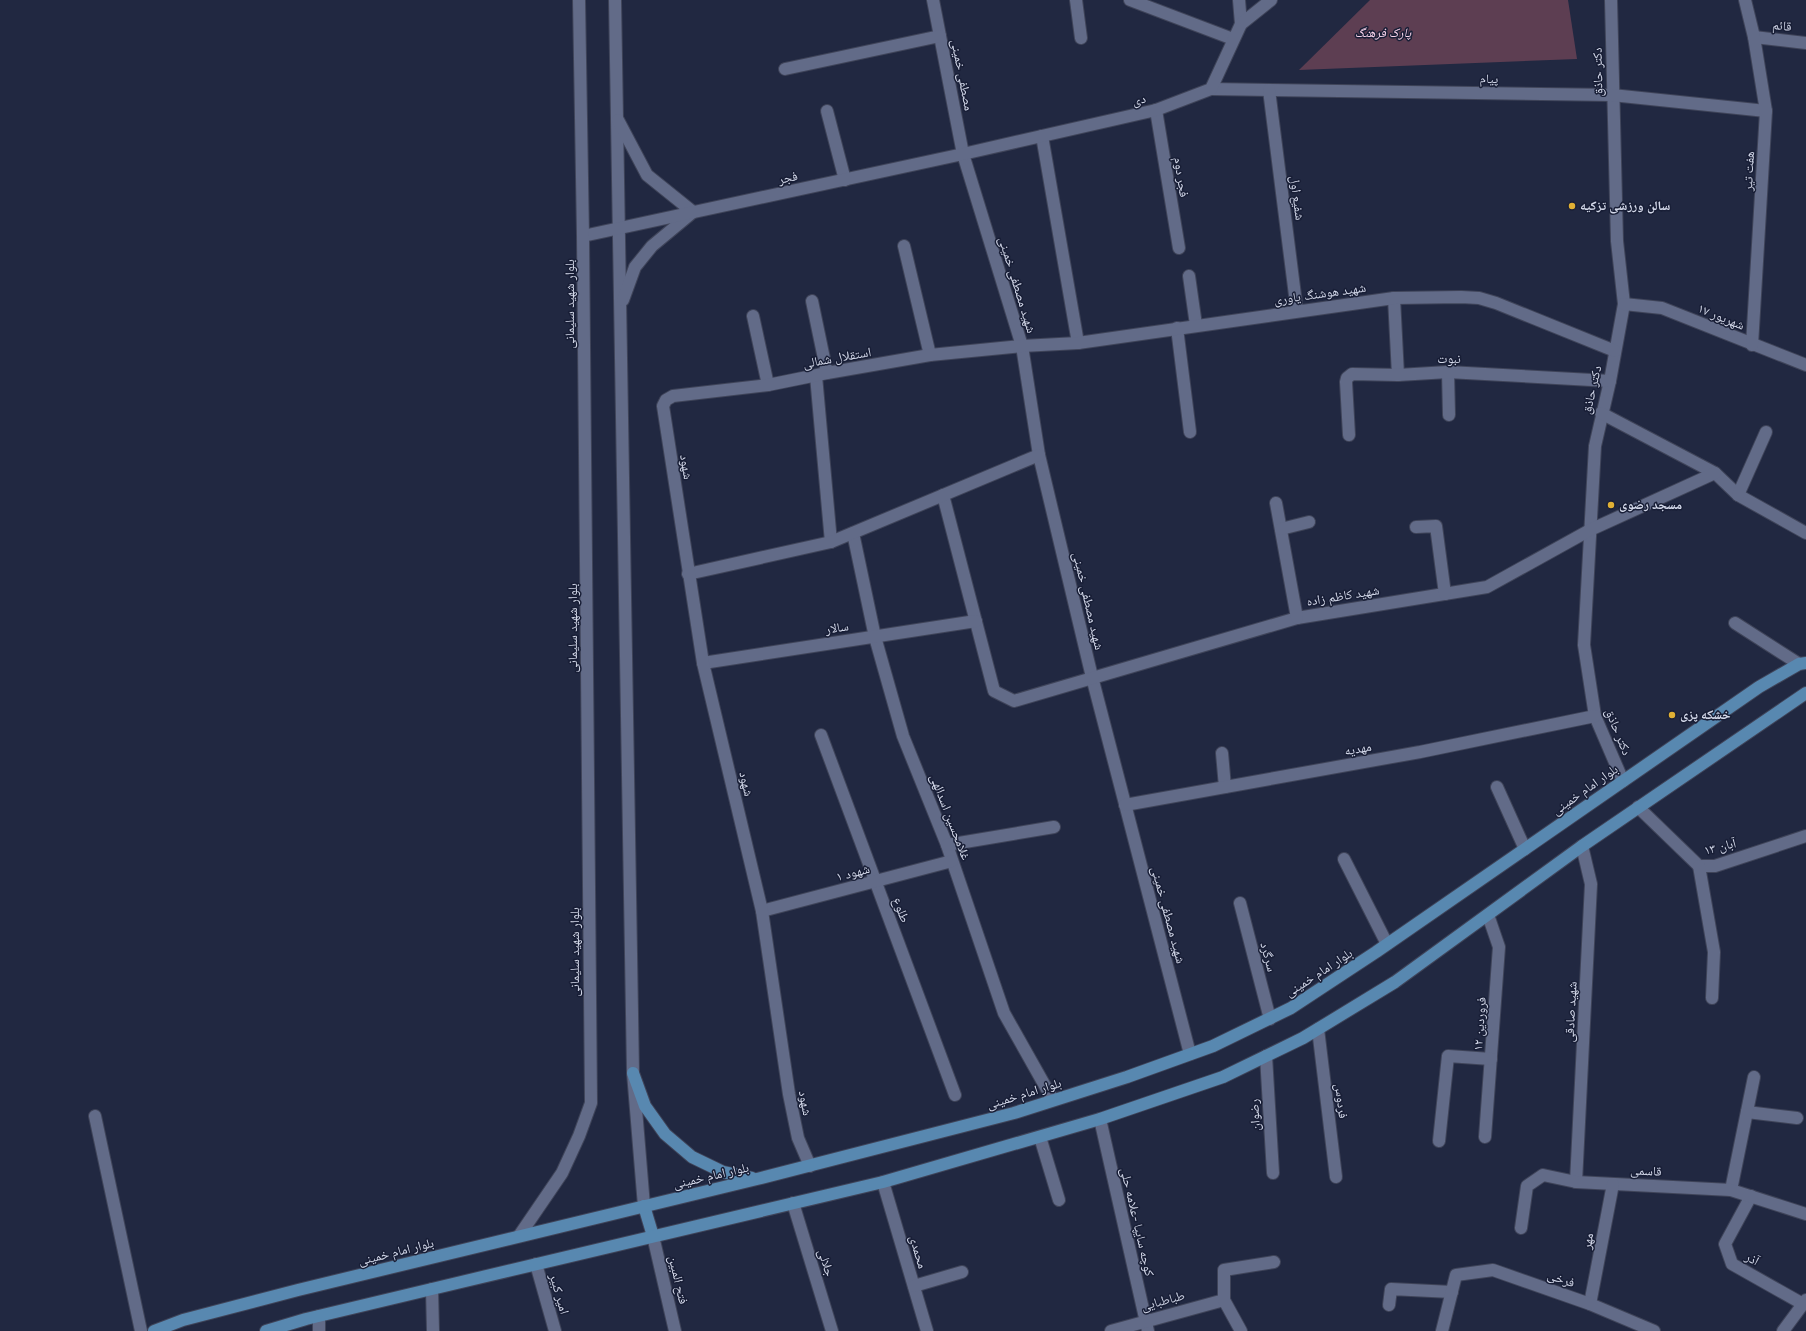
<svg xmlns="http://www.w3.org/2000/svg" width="1806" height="1331" font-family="Spectral,'Noto Naskh Arabic',serif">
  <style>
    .green { fill: #5d3e52 }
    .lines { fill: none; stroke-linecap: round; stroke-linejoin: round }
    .street-casing { stroke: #3f4459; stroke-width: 14 }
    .secondary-casing { stroke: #3f4459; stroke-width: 14 }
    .primary-casing { stroke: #3f4459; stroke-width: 14 }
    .street { stroke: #626b88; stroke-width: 12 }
    .secondary { stroke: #626b88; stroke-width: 12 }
    .primary { stroke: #5888b0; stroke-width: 12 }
    .poi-dot { fill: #e0b034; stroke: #181e36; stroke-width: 1.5 }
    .labels { text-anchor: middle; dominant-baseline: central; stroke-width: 3; stroke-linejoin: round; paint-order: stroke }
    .street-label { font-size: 13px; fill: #d3d8e9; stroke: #181e36 }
    .park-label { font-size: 13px; font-style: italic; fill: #fbd5ec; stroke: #181e36 }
    .poi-label { font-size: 13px; font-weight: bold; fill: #d3d8e9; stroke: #181e36; text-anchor: start }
  </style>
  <rect width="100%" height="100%" fill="#212841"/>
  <polygon class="green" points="1370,0 1568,0 1577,59 1299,70"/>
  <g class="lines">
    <defs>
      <g id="street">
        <polyline points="933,0 963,154 1022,346 1039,455 1092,677 1190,1054"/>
        <polyline points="1076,0 1081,38"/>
        <polyline points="1130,0 1233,39"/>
        <polyline points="1239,0 1241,24"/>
        <polyline points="1611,0 1617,241 1624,304 1610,381 1595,446 1584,645 1595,716 1623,781"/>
        <polyline points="1754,37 1806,43"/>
        <polyline points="785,69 940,36"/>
        <polyline points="1211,89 1612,95 1766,111"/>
        <polyline points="1269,90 1297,311"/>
        <polyline points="1156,110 1179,248"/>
        <polyline points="827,111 845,180"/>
        <polyline points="1042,136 1078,343"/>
        <polyline points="904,246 930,355"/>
        <polyline points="1189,276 1196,325"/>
        <polyline points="1394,298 1398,375"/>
        <polyline points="812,301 827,373"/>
        <polyline points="1624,304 1662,308 1806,365"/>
        <polyline points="753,316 768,385"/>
        <polyline points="1177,328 1190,432"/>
        <polyline points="1448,372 1449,415"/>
        <polyline points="816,376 831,542"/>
        <polyline points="1601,413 1715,473 1738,495 1806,533"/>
        <polyline points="1349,435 1346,382 1347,378 1352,374 1398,375 1448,372 1610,381"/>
        <polyline points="943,495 994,691 1014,701 1297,618 1487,587 1590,530 1715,473"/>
        <polyline points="1738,495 1766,432"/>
        <polyline points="1276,503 1297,618"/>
        <polyline points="1416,527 1436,526 1445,594"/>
        <polyline points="1281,529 1309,522"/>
        <polyline points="853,533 875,637 903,736 947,845 1004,1013 1053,1100"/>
        <polyline points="688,574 831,542 1039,455"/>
        <polyline points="1735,623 1799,664"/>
        <polyline points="703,663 976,621"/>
        <polyline points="821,735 955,1095"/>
        <polyline points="1222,753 1225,787"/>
        <polyline points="1497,787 1525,849"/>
        <polyline points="1125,805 1420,752 1595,716"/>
        <polyline points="1638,807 1699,866 1715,866 1806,836"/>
        <polyline points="947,845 1054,827"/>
        <polyline points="1344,859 1387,944"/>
        <polyline points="1699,866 1714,952 1712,998"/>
        <polyline points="1240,903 1270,1019"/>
        <polyline points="762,911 952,861"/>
        <polyline points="1318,1029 1336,1177"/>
        <polyline points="1266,1056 1273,1173"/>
        <polyline points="1747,1112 1797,1118"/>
        <polyline points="95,1116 141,1331"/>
        <polyline points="1100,1119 1148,1331"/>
        <polyline points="1040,1137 1059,1200"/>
        <polyline points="1485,1137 1499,947 1488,915"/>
        <polyline points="1439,1141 1448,1056 1491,1059"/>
        <polyline points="810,1166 798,1138 789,1094 762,911 703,663 663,406 666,400 673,396 768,385 827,373 930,355 1022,346 1078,343 1394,298 1461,297 1479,298 1496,303 1615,351"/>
        <polyline points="883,1182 927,1331"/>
        <polyline points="1576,1182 1591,884 1582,846"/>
        <polyline points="1731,1190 1754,1077"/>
        <polyline points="1751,1196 1725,1244 1732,1264 1803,1304"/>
        <polyline points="793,1203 832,1331"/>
        <polyline points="1521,1228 1527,1186 1543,1175 1576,1182 1731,1190 1806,1214"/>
        <polyline points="536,1264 555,1331"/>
        <polyline points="914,1286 962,1272"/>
        <polyline points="432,1289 433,1331"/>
        <polyline points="1590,1304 1613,1184"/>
        <polyline points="1389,1305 1391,1289 1452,1292"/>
        <polyline points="319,1316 319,1331"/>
        <polyline points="1111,1331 1224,1300"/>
        <polyline points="1241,1331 1224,1300 1224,1270 1274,1262"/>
        <polyline points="1442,1331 1456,1275 1493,1270 1590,1304 1654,1331"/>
        <polyline points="1783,1331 1806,1300"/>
      </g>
      <g id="secondary">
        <polyline points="615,0 633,1073 644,1206"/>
        <polyline points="1745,0 1754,37 1766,111 1752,345"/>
        <polyline points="618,120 647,175 693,212 652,246 635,267 623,300"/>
        <polyline points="583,236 963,154 1156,110 1211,89 1241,24 1271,0"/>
        <polyline points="519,1236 562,1173 579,1136 591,1103 583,236 579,0"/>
        <polyline points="653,1236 675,1331"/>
      </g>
      <g id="primary">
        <polyline points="633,1073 645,1106 665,1134 692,1157 723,1172 752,1178"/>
        <polyline points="644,1206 653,1236"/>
        <polyline points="154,1331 183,1320 298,1290 757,1179 1014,1113 1127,1077 1213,1046 1291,1008 1376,952 1759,687 1799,664 1806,663"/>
        <polyline points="266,1331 306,1319 457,1283 883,1182 1100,1119 1223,1077 1303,1038 1395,982 1582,846 1806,693"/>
      </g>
    </defs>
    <use href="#street" class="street-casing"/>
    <use href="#secondary" class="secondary-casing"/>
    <use href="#primary" class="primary-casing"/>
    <use href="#street" class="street"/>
    <use href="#secondary" class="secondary"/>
    <use href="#primary" class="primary"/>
  </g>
  <g class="poi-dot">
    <circle cx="1572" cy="206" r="4"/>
    <circle cx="1611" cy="505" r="4"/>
    <circle cx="1672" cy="715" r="4"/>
  </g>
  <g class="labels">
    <g class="street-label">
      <text transform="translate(1782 26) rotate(6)">قائم</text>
      <text transform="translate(1598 72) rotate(-91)">دکتر حاذق</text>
      <text transform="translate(962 75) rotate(79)">مصطفی خمینی</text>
      <text transform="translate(1489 79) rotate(1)">پیام</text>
      <text transform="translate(1139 100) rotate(-13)">دی</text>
      <text transform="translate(1749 171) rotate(-87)">هفت تیر</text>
      <text transform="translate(1181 177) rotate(81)">فجر دوم</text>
      <text transform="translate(788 178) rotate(-12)">فجر</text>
      <text transform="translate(1297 198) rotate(83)">شفیع اول</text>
      <text transform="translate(1017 285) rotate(73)">شهید مصطفی خمینی</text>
      <text transform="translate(1320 294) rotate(-8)">شهید هوشنگ یاوری</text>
      <text transform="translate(570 304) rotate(-90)">بلوار شهید سلیمانی</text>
      <text transform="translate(1721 317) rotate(22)">۱۷ شهریور</text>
      <text transform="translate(837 358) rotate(-10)">استقلال شمالی</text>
      <text x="1449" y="359">نبوت</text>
      <text transform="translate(1592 390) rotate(-77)">دکتر حاذق</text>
      <text transform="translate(686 467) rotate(81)">شهود</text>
      <text transform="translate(1343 596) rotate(-9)">شهید کاظم زاده</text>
      <text transform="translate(1088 601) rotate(77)">شهید مصطفی خمینی</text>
      <text transform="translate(573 628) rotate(-90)">بلوار شهید سلیمانی</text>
      <text transform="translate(837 628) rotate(-9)">سالار</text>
      <text transform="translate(1618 732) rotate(68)">دکتر حاذق</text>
      <text transform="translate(1358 749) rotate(-10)">مهدیه</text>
      <text transform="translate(746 784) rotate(77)">شهود</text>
      <text transform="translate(1585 790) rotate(-35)">بلوار امام خمینی</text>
      <text transform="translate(950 817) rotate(69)">غلامحسین اسدالهی</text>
      <text transform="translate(1720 847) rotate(-14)">۱۳ آبان</text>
      <text transform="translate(853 873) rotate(-15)">شهود ۱</text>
      <text transform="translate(901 910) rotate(70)">طلوع</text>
      <text transform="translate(1168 915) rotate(75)">شهید مصطفی خمینی</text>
      <text transform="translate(575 952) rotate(-90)">بلوار شهید سلیمانی</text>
      <text transform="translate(1268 957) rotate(75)">سرگرد</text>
      <text transform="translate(1319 973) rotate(-33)">بلوار امام خمینی</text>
      <text transform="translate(1571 1012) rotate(-87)">شهید صادقی</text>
      <text transform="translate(1480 1024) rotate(-86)">۱۲ فروردین</text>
      <text transform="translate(1024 1094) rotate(-17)">بلوار امام خمینی</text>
      <text transform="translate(1341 1101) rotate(83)">فردوس</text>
      <text transform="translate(805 1103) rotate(79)">شهود</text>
      <text transform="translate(1255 1115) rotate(-93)">رضوان</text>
      <text transform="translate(1646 1171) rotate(3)">قاسمی</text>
      <text transform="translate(711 1176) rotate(-13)">بلوار امام خمینی</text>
      <text transform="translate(1137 1222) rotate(77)">کوچه سایپا -علامه حلی</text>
      <text transform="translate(1588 1241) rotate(-79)">مهر</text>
      <text transform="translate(396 1252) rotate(-14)">بلوار امام خمینی</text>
      <text transform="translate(918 1252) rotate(74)">محمدی</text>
      <text transform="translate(1752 1259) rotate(29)">آذر</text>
      <text transform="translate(826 1263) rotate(73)">جلالی</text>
      <text transform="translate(1561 1279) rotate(19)">فرخی</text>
      <text transform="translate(678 1280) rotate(77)">فتح المبین</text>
      <text transform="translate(559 1294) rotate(74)">امیر کبیر</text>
      <text transform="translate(1163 1301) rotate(-15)">طباطبایی</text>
    </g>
    <g class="park-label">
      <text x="1383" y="33">پارک فرهنگ</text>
    </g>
    <g class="poi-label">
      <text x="1580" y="206">سالن ورزشی تزکیه</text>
      <text x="1619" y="505">مسجد رضوی</text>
      <text x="1680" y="715">خشکه پزی</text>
    </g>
  </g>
</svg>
